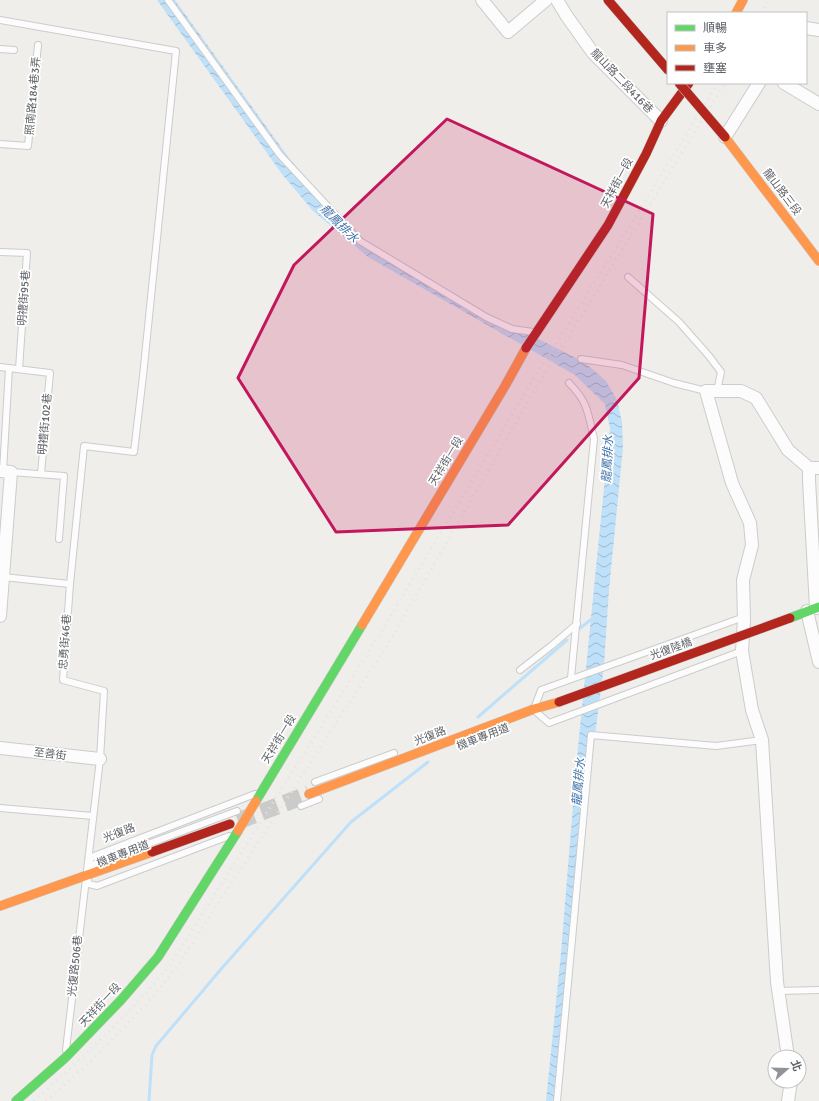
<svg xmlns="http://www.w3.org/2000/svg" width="819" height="1101" font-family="Signika,'Noto Sans TC',sans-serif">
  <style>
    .water { fill: url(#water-waves) }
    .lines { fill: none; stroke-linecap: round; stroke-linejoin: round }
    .stream { stroke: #bfe0f9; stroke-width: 3 }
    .secondary-tunnel { stroke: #cbcbca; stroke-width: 17; stroke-dasharray: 17 8; stroke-linecap: butt }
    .lane-casing { stroke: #cbcccc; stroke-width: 8 }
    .street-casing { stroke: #cbcccc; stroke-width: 14 }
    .fast-casing { stroke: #cacacb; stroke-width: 10 }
    .slow-casing { stroke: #cacacb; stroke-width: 10 }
    .jam-casing { stroke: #cacacb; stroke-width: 10 }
    .lane { stroke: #fdfcfc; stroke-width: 6 }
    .street { stroke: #fdfcfc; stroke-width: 12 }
    .fast { stroke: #63d668; stroke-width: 9 }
    .slow { stroke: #ff974d; stroke-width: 9 }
    .jam { stroke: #b3261e; stroke-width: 9 }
    .rail { stroke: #e4e4e4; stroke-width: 3; stroke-dasharray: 1 5; stroke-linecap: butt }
    .slow-bridge-casing { stroke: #cacacb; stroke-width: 10; stroke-linecap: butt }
    .jam-bridge-casing { stroke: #cacacb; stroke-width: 10; stroke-linecap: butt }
    .slow-bridge { stroke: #ff974d; stroke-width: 9 }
    .jam-bridge { stroke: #b3261e; stroke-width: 9 }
    .marked { fill: #c2185b; fill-opacity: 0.2; stroke: #c2185b; stroke-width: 3; stroke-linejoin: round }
    .labels { text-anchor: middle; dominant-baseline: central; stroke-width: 3.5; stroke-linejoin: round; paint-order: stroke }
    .street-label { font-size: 11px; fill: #5f6368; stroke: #fff }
    .water-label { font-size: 12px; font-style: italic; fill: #4174aa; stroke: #fff }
  </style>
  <defs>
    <pattern id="water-waves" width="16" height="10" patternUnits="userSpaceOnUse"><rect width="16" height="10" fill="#bfe0f9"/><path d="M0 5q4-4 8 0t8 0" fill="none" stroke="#9eb9cd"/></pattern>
  </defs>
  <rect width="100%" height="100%" fill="#efeeea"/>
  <polygon class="water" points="157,0 175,0 289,158 328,204 366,242 481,310 584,362 606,381 617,400 622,422 623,447 609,590 604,665 592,759 560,1101 546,1101 561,953 576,768 610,428 605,404 575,375 368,257 313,211 282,174"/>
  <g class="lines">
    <g class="stream">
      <polyline points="579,629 593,618"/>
      <polyline points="478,717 567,640"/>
      <polyline points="149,1101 152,1055 156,1046 222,968 351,822 428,762"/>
    </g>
    <polyline class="secondary-tunnel" points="238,821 309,794"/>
    <defs>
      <g id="lane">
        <polyline points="168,0 280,155 360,241 486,317 512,329 533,332"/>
        <polyline points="0,20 176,51 143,376 134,452 84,446 70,584"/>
        <polyline points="0,49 14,50"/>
        <polyline points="0,144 28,146 38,45"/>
        <polyline points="0,252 27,253 19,369"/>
        <polyline points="628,277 679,322 709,356 721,372 717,391"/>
        <polyline points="581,359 622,365 674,383 706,391"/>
        <polyline points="0,367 50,373 41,474"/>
        <path d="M569,383C588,402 588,413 594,439L571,678"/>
        <polyline points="3,471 9,368"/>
        <polyline points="11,472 64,476 59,539"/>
        <polyline points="3,577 70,584 63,680 104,691 100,759 66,1050"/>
        <polyline points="520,670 551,646 577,624"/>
        <polyline points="535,706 541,690 744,617"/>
        <polyline points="535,711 549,723 742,651"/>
        <polyline points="315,782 394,753"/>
        <polyline points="301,806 319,799"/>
        <polyline points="0,808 93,816"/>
        <polyline points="89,864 90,859 94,856 255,794"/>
        <polyline points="89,870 94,864 237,811"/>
        <polyline points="87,877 89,884 97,886 229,836"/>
        <polyline points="778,991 819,990"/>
        <polyline points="557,1101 591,735 716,746 762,740"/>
      </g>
      <g id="street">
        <polyline points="482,0 508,32 546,0"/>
        <polyline points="557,0 566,15 593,53 661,121"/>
        <polyline points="806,28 819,30"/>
        <polyline points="784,83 819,104"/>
        <polyline points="725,137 759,83"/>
        <polyline points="809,468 809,480 816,608"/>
        <polyline points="0,471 11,472 0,616"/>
        <polyline points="807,611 819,662"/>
        <polyline points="0,748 100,759"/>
        <polyline points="788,1057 777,982 762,740 752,710 742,651 744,620 743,580 752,545 750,523 732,483 706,391 741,391 756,398 788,450 809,468 819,468"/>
        <polyline points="788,1101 791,1081"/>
      </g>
      <g id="fast">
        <polyline points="790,618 819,607"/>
        <polyline points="256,801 362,625"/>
        <polyline points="16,1101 65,1058 121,1000 158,957 238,831"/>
      </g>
      <g id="slow">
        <polyline points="736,13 743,0"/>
        <polyline points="725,137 819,261"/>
        <polyline points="362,625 505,386 526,348"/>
        <polyline points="309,794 534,709 559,702"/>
        <polyline points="0,906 152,852"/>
      </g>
      <g id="jam">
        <polyline points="608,0 668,70"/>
        <polyline points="526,348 608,225 646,154 661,121 689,83"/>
        <polyline points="152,852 230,824"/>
      </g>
    </defs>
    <use href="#lane" class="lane-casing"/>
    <use href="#street" class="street-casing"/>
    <use href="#fast" class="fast-casing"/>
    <use href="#slow" class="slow-casing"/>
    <use href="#jam" class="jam-casing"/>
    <use href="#lane" class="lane"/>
    <use href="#street" class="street"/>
    <use href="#fast" class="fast"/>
    <use href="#slow" class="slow"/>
    <use href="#jam" class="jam"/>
    <g class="rail">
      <polyline points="761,13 769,0"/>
      <path d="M34,1101C82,1058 129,1015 170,965L378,637L538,371L563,333L718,83"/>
      <polyline points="46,1101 90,1062 154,996 176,968 388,644 544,374 569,336 725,83"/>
    </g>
    <defs>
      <polyline id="slow-bridge" points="238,831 256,801"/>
      <g id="jam-bridge">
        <polyline points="679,83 725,137"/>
        <polyline points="559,702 790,618"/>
      </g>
    </defs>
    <use href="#slow-bridge" class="slow-bridge-casing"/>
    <use href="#jam-bridge" class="jam-bridge-casing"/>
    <use href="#slow-bridge" class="slow-bridge"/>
    <use href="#jam-bridge" class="jam-bridge"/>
  </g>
  <path class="marked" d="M447,119L653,214L639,378L508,525L336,532L238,378L294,265Z"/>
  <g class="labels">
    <g class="street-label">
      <text transform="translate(622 81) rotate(46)">龍山路二段416巷</text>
      <text transform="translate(33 96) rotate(-85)">照南路184巷3弄</text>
      <text transform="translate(617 183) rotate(-62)">天祥街一段</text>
      <text transform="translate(782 192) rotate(53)">龍山路三段</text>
      <text transform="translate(24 298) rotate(-86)">明禮街95巷</text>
      <text transform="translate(45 424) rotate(-85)">明禮街102巷</text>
      <text transform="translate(446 461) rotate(-59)">天祥街一段</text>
      <text transform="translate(65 642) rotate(-86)">忠勇街46巷</text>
      <text transform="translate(671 649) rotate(-20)">光復陸橋</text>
      <text transform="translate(430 736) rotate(-21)">光復路</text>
      <text transform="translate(483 737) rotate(-21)">機車專用道</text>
      <text transform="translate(279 739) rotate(-59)">天祥街一段</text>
      <text transform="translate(50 754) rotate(7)">至善街</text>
      <text transform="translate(119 833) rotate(-21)">光復路</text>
      <text transform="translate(123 854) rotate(-21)">機車專用道</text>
      <text transform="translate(75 966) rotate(-84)">光復路506巷</text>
      <text transform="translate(100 1005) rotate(-47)">天祥街一段</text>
    </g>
    <g class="water-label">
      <text transform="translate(339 224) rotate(45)">龍鳳排水</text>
      <text transform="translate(608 459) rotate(-87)">龍鳳排水</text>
      <text transform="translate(579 782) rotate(-85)">龍鳳排水</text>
    </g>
  </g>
  <rect x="667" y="12" width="140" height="72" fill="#ffffff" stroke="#bfc1c3"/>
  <rect x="675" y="25" width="20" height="6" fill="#63d668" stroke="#bfc1c3"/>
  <text x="703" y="32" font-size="12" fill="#5f6368">順暢</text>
  <rect x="675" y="45" width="20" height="6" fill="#ff974d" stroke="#bfc1c3"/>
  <text x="703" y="52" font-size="12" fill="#5f6368">車多</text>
  <rect x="675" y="65" width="20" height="6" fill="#b3261e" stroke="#bfc1c3"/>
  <text x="703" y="72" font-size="12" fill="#5f6368">壅塞</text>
  <g transform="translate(787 1069) rotate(70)"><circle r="19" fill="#ffffff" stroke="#bfc1c3"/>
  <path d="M0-3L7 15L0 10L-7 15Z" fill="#919496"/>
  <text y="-6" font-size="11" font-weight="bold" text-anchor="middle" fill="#5f6368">北</text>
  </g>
</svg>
